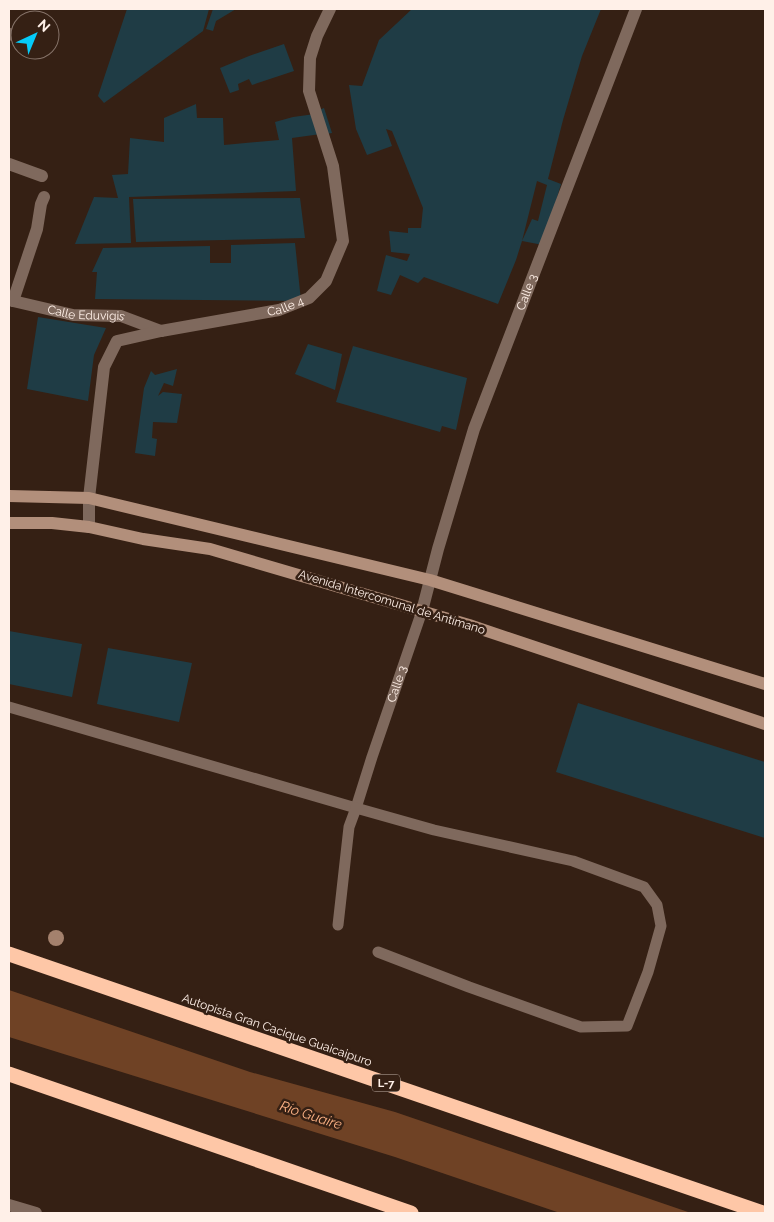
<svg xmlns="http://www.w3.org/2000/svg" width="774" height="1222" font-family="Raleway,sans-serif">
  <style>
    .water { fill: #6f4225 }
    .building { fill: #1f3c45; fill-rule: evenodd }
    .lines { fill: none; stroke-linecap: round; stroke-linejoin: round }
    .lane { stroke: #7f695d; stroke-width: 11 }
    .street { stroke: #7f695d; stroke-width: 12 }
    .secondary { stroke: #b28f7b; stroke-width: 12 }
    .highway { stroke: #fec7a7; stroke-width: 15 }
    .tree { fill: #a4816d }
    .labels { text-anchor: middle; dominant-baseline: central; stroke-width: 5; stroke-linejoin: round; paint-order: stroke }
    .shield { fill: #352014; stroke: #c2b2a8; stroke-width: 1 }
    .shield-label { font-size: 11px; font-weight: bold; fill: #fff0e8 }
    .street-label { font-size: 12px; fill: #fff0e8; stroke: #352014 }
    .water-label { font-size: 14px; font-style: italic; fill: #fdb285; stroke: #352014 }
  </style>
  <rect width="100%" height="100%" fill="#352014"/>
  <polygon class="water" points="9,990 250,1072 395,1112 691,1213 560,1213 395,1157 9,1037"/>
  <g class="building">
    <polygon points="127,9 209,9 203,31 104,103 98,96"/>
    <polygon points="213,9 236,9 216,21 213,31 206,29"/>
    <path d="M412,9H601L582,56L563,120L548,179L561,184L543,245L522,241L516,260L498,304L424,277L418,283L400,275L391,295L377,291L386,255L407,261L410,254L391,252L389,231L408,233V228H421L423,208L392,131L386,129L392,146L367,155L356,129L349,85L362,86L379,40ZM537,181L547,185L538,221L532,219L522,241Z"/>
    <polygon points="284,44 294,71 252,85 249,79 238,84 239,90 230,93 220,68 249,56"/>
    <polygon points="196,104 197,118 223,118 224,145 279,140 275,122 293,117 315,114 321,134 292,138 296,191 129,197 131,243 75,244 94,197 118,198 112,175 128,174 130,138 164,142 164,118"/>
    <polygon points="324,108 332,133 326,134 319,110"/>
    <polygon points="300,198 305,238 136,242 133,199"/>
    <polygon points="295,243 301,301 95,299 97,272 92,272 103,248 210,246 210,263 231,263 231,245"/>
    <polygon points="38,317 106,328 94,355 88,401 27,389"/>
    <polygon points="308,344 342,354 335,390 295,374"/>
    <polygon points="353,346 467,378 456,430 442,426 440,432 336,402"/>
    <polygon points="177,369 173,386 164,383 158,396 163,392 182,394 177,423 153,422 152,438 157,439 155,456 135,453 144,388 151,371 155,375"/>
    <polygon points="9,631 82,644 72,697 9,684"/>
    <polygon points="108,648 192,663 179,722 97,704"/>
    <polygon points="578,703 765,762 765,838 556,772"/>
  </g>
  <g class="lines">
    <g class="lane">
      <path id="s1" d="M9,707L356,808L372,757L422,611"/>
      <polyline points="338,925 349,827 356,808 434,830 573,861 644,887 657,905 661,926 648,972 627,1026 581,1027 469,987 378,952"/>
    </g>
    <g class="street">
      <polyline points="9,34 14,35"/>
      <polyline points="9,164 42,176"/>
      <path id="s2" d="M9,299L13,301L73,315L121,316L161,331"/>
      <polyline points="13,301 37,229 41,204 44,197"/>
      <path id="s3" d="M89,527V498L104,367L117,341L161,331L279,310L309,298L326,281L343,241L333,166L309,91L310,58L317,36L330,9"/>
      <path id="s4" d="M422,611L438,549L474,429L636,9"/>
      <polyline points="9,1205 36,1213"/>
    </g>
    <g class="secondary">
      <polyline points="9,496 89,498 430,580 765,684"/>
      <polyline points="9,523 52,523 89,527 143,539 210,549 469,625 765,724"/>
    </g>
    <g class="highway">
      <polyline points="9,954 763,1213"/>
      <polyline points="9,1074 411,1213"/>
    </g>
  </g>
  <circle class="tree" cx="56" cy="938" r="8"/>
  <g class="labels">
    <rect class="shield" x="372" y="1074.5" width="28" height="17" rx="4"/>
    <g class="shield-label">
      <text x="386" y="1083">L-7</text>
    </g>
    <g class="street-label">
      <text stroke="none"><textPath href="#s4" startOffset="336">Calle 3</textPath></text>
      <text stroke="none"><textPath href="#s3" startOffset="362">Calle 4</textPath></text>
      <text stroke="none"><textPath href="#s2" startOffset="79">Calle Eduvigis</textPath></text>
      <text transform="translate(392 602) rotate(17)">Avenida Intercomunal de Antímano</text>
      <text stroke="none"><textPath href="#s1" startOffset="492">Calle 3</textPath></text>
      <text transform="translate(277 1030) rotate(19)">Autopista Gran Cacique Guaicaipuro</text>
    </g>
    <g class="water-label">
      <text transform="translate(311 1115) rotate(18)">Río Guaire</text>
    </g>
  </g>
  <rect width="774" height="1222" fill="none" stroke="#fff0e8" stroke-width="20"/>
  <g transform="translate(35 35) rotate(44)"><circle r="24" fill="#352014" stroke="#867369"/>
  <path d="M0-4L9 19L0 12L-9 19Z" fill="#05cbf9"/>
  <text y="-8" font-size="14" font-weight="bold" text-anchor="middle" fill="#fff0e8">N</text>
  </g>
</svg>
